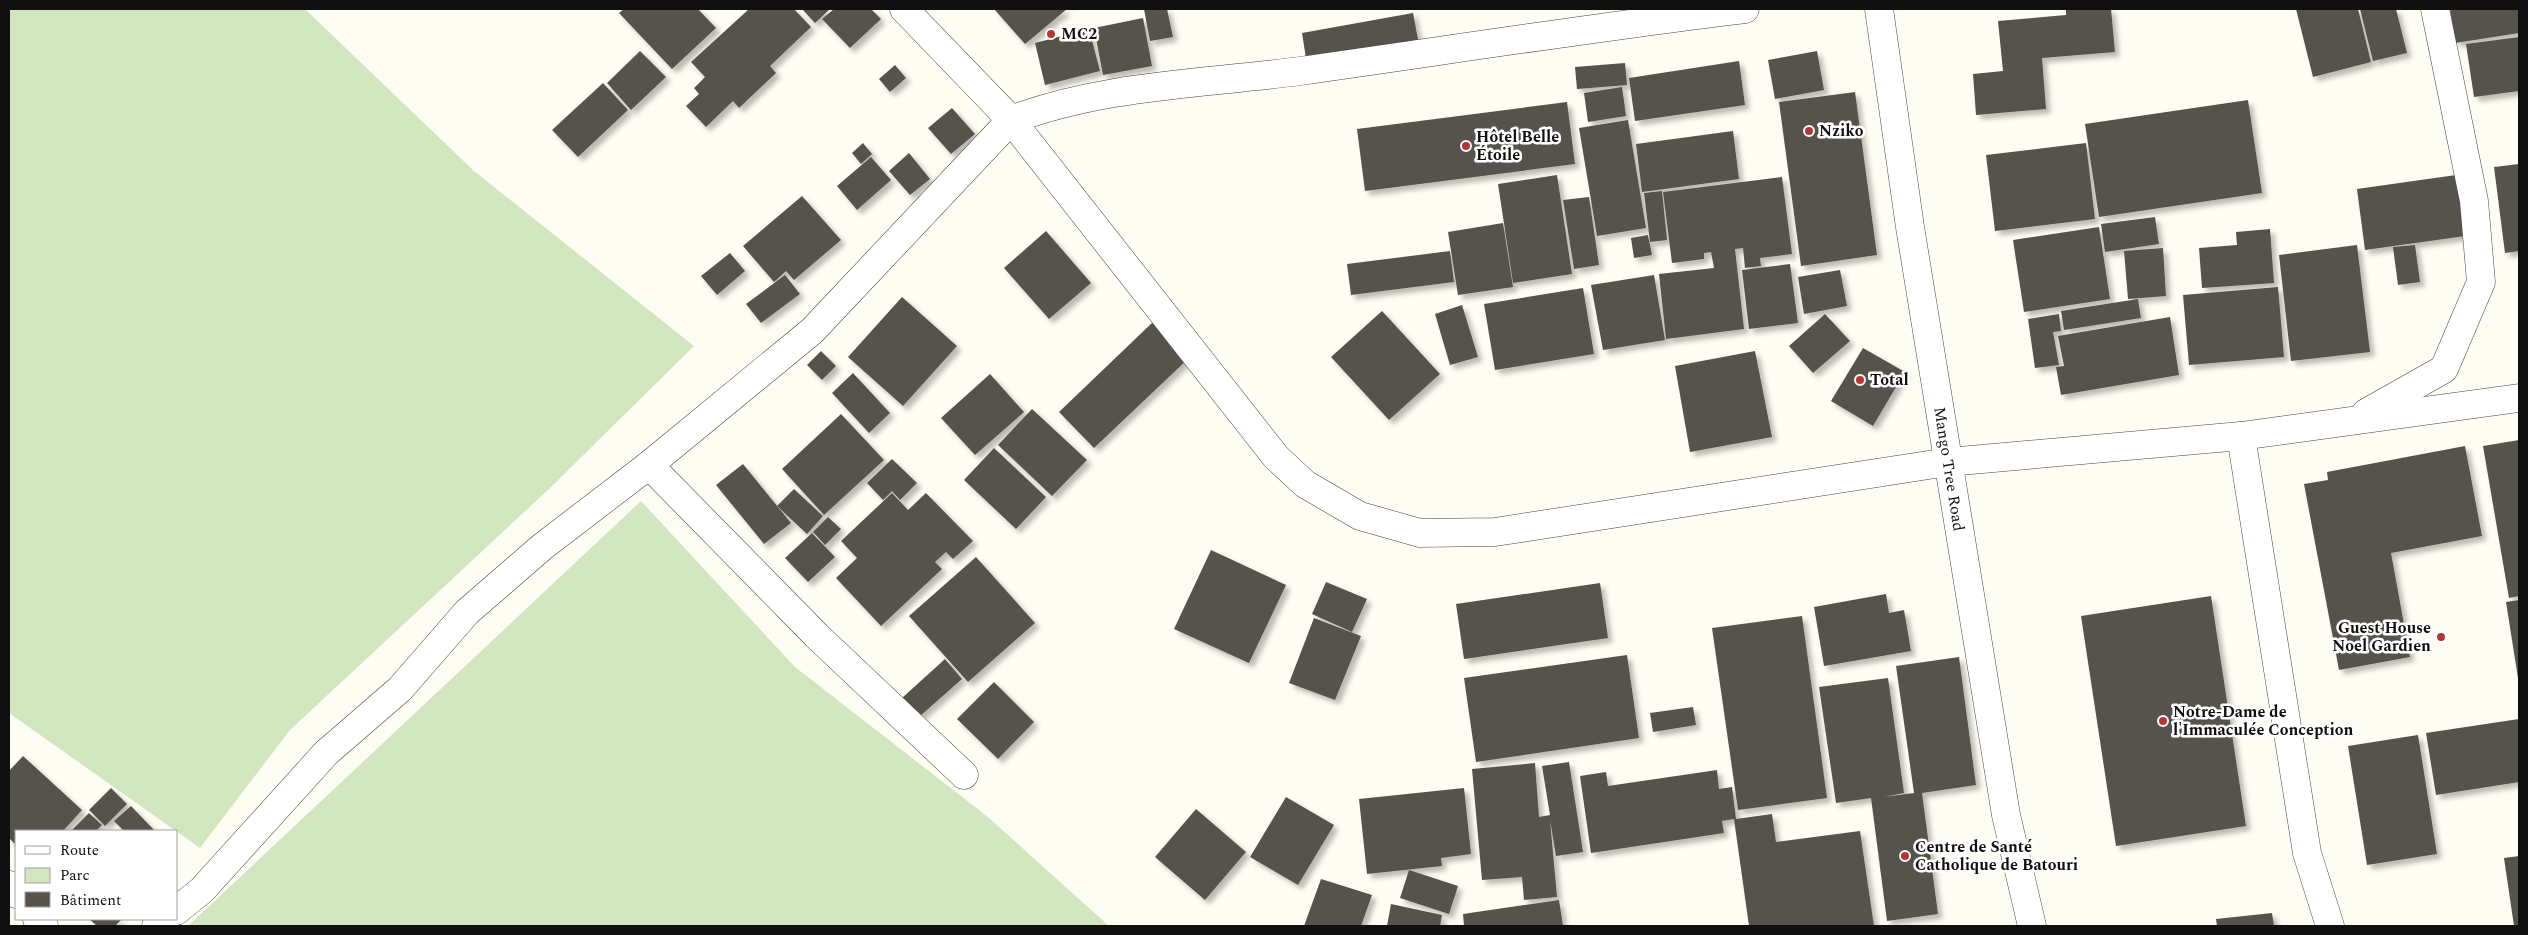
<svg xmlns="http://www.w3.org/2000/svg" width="2528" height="935" font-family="Spectral,serif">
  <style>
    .green { fill: #d1e6bf }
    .building { fill: #57524d; filter: url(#shadow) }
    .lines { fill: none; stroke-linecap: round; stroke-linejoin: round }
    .minor-casing { stroke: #434343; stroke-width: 29 }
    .minor { stroke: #fff; stroke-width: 28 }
    .poi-dot { fill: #b53533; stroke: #fff; stroke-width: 2 }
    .labels { text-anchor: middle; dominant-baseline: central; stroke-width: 5; stroke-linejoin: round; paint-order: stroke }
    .poi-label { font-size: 16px; font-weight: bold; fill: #101010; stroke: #fff; text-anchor: start }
    .street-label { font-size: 16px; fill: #101010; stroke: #fff }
  </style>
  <defs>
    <filter id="shadow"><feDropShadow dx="4.5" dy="4.5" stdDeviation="2.5" flood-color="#0004"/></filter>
  </defs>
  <rect width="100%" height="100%" fill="#fefdf3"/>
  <g class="green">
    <polygon points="9,9 305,9 474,171 694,346 550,488 290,730 200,848 9,713"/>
    <polygon points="641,501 795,667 988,817 1109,926 188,926"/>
  </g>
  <g class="building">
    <polygon points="624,9 698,9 716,28 672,69 619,13"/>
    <polygon points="749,9 794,9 811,27 770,66 776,73 739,108 733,101 706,127 686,106 699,94 694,88 705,77 691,62"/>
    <polygon points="802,9 830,9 815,23"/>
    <polygon points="834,9 871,9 881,19 850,48 822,19"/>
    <polygon points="994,9 1067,9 1025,44"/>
    <polygon points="1144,9 1167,9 1173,37 1150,41"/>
    <polygon points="2066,9 2111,9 2115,52 2042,58 2046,109 1976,115 1973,74 2003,71 1998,21 2066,15"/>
    <polygon points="2296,9 2358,9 2371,62 2313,77"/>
    <polygon points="2360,9 2396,9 2407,53 2373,61"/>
    <polygon points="2450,9 2519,9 2519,33 2455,43"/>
    <polygon points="1413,13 1419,45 1307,65 1302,33"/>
    <polygon points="1143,18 1152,66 1103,75 1094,28"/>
    <polygon points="1089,29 1100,71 1045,85 1035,43"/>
    <polygon points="2519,37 2519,91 2474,97 2466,44"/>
    <polygon points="640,51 666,77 631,110 607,83"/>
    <polygon points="1817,51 1824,90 1775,99 1768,60"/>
    <polygon points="1739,61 1745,105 1635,121 1629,78"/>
    <polygon points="1625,63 1627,85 1577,89 1575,67"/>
    <polygon points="895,65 906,78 890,92 879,79"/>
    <polygon points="603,83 628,110 578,157 552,130"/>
    <polygon points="1622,87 1626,116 1588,122 1584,93"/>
    <polygon points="1855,92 1877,255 1801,266 1779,102"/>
    <polygon points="2248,100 2262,193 2099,217 2085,124"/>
    <polygon points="1567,102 1575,164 1365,191 1357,129"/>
    <polygon points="952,108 975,134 951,154 928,128"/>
    <polygon points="1628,120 1646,228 1597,236 1579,128"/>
    <polygon points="1733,131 1739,179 1642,192 1636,144"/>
    <polygon points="863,143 872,154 861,164 852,153"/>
    <polygon points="2086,143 2095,219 1995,231 1986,155"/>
    <polygon points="909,153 930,179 910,195 889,171"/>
    <polygon points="871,157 891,180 857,210 837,186"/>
    <polygon points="2519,164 2519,251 2505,253 2494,167"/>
    <polygon points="1557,175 1572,274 1513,283 1498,184"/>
    <polygon points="2456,175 2465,236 2365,250 2357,189"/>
    <polygon points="1782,177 1792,254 1760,258 1761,266 1745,268 1743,248 1735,249 1744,329 1666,339 1659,274 1714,268 1711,252 1704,253 1704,259 1672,263 1663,192"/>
    <polygon points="1662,191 1667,240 1650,242 1644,193"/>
    <polygon points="802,196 841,240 794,280 786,271 774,282 743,246"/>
    <polygon points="1589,197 1599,265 1574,269 1563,200"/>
    <polygon points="2155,217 2159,244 2105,252 2101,224"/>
    <polygon points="1503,223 1513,287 1458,295 1448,232"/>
    <polygon points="2099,227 2110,299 2024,312 2013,240"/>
    <polygon points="2270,229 2274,283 2202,288 2199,248 2237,245 2236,232"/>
    <polygon points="1046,231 1091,283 1049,319 1004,268"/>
    <polygon points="1648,235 1652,255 1634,258 1631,238"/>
    <polygon points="2357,245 2370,352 2291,361 2279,255"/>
    <polygon points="2415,245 2420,282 2398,285 2393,247"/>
    <polygon points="2163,248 2166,296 2128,299 2124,251"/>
    <polygon points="1450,251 1454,282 1351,295 1347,264"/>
    <polygon points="730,253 745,271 717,295 701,276"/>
    <polygon points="1790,264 1798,323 1749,329 1742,270"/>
    <polygon points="1840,270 1847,306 1804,314 1798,277"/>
    <polygon points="785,275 800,294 761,323 746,304"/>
    <polygon points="1654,275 1665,340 1603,350 1591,285"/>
    <polygon points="2278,287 2284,357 2189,365 2183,295"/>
    <polygon points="1583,288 1594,354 1495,370 1484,304"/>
    <polygon points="902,297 957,346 903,406 848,357"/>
    <polygon points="2138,299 2141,318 2064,330 2061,311"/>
    <polygon points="1462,305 1478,357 1450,365 1435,314"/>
    <polygon points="1382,311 1440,374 1389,420 1331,357"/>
    <polygon points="1825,314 1850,341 1813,373 1789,346"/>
    <polygon points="2059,314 2061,331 2053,332 2059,365 2035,368 2028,319"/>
    <polygon points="2170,317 2179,375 2061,395 2056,367 2064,366 2058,336"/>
    <polygon points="1154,321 1189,358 1094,448 1059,412"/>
    <polygon points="1863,348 1905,372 1873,426 1831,401"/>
    <polygon points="821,351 836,366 822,380 807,365"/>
    <polygon points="1755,351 1772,437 1690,452 1675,366"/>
    <polygon points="853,373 890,413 869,433 832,393"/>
    <polygon points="990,374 1024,412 975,455 941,418"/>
    <polygon points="1032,409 1087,460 1052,496 998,445"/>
    <polygon points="841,414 884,460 824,515 782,469"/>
    <polygon points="2519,440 2519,596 2509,598 2483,446"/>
    <polygon points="2465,446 2482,536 2391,553 2410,657 2339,670 2304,484 2328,480 2327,472"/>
    <polygon points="994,448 1046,497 1016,529 964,480"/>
    <polygon points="892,459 917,483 900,500 892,491 883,500 867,483"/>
    <polygon points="743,464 791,523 764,544 716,485"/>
    <polygon points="794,489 823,516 807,534 777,506"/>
    <polygon points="892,493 908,510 926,493 973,541 953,559 946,552 935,562 942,569 881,626 836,578 857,558 841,541"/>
    <polygon points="828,517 841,529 825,545 813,532"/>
    <polygon points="812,533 835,557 808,582 785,558"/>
    <polygon points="1211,550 1286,585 1249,663 1174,629"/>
    <polygon points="976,557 1035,623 968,682 909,616"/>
    <polygon points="1326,582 1367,599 1352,632 1312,614"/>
    <polygon points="1600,583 1608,638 1464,659 1456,604"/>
    <polygon points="1886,594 1889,613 1904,610 1911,651 1824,666 1814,607"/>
    <polygon points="2211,596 2246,826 2116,846 2081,616"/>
    <polygon points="2519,600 2519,678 2518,678 2506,602"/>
    <polygon points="1802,616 1827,798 1738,810 1712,628"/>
    <polygon points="1314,618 1361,636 1335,700 1289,683"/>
    <polygon points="1627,655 1639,738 1476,762 1464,678"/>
    <polygon points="1959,657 1976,785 1922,793 1938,914 1887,921 1871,798 1836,803 1819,687 1888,678 1904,793 1884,797 1914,793 1896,666"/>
    <polygon points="945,659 962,679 919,717 902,698"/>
    <polygon points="994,682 1034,722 998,759 957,719"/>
    <polygon points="1693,707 1696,725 1653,732 1650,713"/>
    <polygon points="2519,719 2519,782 2436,795 2426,733"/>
    <polygon points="2418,735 2437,854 2367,865 2348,746"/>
    <polygon points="23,756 82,810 63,831 16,831 16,845 9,838 9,771"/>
    <polygon points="1569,762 1583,852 1556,856 1550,820 1557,897 1524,900 1522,877 1482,880 1472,769 1535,763 1539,817 1550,815 1542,766"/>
    <polygon points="1717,770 1719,789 1732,787 1736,819 1772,814 1776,842 1860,831 1874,926 1749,926 1734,819 1722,821 1724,833 1591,853 1580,776 1606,772 1608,786"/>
    <polygon points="111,788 127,804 105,826 89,810"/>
    <polygon points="1464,788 1471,854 1441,858 1442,866 1367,874 1359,799"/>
    <polygon points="1286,797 1334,825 1298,885 1250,857"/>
    <polygon points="131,806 155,831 124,831 114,821"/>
    <polygon points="1196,809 1246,852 1205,900 1155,857"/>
    <polygon points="89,813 102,825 96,831 71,831"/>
    <polygon points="2519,856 2519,926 2514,926 2504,858"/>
    <polygon points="1409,870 1458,886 1449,914 1400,898"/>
    <polygon points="1321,879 1372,895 1361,926 1304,926"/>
    <polygon points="1559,900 1563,926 1464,926 1463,914"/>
    <polygon points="1391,904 1442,915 1440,926 1387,926"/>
    <polygon points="2272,913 2274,926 2217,926 2216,919"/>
    <polygon points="89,919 122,919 115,926 97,926"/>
  </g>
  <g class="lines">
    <defs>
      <g id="minor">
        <polyline points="904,9 1011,120 1276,457 1305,484 1360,516 1420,533 1495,532 1948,462 2241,436 2519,398"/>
        <polyline points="1879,9 1910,227 2006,815 2032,926"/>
        <polyline points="2366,413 2444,369 2481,282 2474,201 2435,9"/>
        <polyline points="2241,436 2307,853 2330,926"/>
        <polyline points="649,465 817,636 964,775"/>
        <polyline points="9,885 16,894"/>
        <path d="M176,911L202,890L326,753L400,689L467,612L542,547L649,465L812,331L1011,120C1103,85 1203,84 1300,71C1449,50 1596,27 1745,9"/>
        <polyline points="37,919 44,926"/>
        <polyline points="156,926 166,919"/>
      </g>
    </defs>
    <use href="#minor" class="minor-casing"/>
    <use href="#minor" class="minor"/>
  </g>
  <g class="poi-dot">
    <circle cx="1051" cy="34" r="5"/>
    <circle cx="1809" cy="131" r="5"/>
    <circle cx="1466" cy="146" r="5"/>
    <circle cx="1860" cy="380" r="5"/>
    <circle cx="2441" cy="637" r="5"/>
    <circle cx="2163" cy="721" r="5"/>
    <circle cx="1905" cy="856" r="5"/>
  </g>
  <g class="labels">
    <g class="poi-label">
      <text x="1061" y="34">MC2</text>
      <text x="1819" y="131">Nziko</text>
      <text x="1476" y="137">Hôtel Belle<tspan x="1476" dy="18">Étoile</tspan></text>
      <text x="1870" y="380">Total</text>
      <text x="2431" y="628" text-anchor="end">Guest House<tspan x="2431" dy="18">Noel Gardien</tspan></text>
      <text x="2173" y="712">Notre-Dame de<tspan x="2173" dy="18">l'Immaculée Conception</tspan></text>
      <text x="1915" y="847">Centre de Santé<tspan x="1915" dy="18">Catholique de Batouri</tspan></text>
    </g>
    <g class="street-label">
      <text transform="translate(1949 469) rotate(81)">Mango Tree Road</text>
    </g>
  </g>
  <rect width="2528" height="935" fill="none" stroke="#101010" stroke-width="20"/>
  <rect x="15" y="830" width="162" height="90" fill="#ffffff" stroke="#9f9f9f"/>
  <rect x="25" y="846" width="25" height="8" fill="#ffffff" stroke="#9f9f9f"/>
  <text x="60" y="855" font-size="15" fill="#101010">Route</text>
  <rect x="25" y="868" width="25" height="15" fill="#d1e6bf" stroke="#9f9f9f"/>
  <text x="60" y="880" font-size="15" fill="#101010">Parc</text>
  <rect x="25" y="892" width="25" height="15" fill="#57524d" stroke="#9f9f9f"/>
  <text x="60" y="905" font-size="15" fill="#101010">Bâtiment</text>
</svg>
